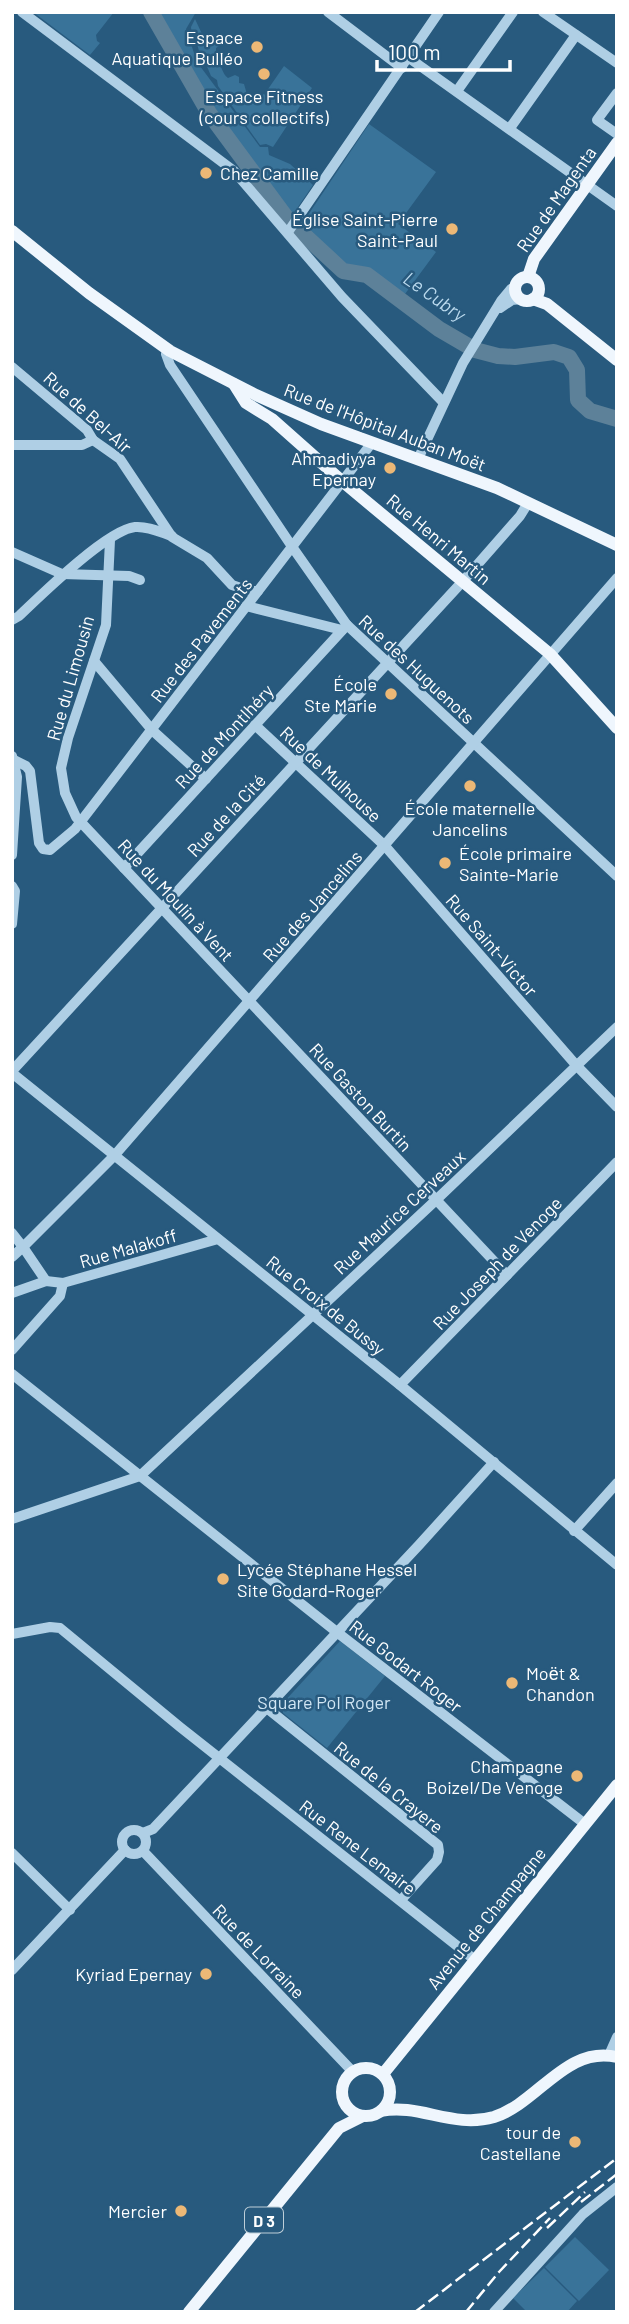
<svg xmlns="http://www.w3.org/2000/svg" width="629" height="2324" font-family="Barlow,sans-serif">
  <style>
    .green { fill: #397399 }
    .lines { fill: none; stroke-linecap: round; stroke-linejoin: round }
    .river { stroke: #5d8199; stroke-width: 16 }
    .minor { stroke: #afcfe5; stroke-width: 10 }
    .major { stroke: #eff6fd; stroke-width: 12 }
    .rail { stroke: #fff; stroke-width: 2.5; stroke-dasharray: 12 5; stroke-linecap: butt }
    .poi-dot { fill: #ecb876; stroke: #285a7e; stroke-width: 2.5 }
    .labels { text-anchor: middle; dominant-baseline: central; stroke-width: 5; stroke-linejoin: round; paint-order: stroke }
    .shield { fill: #285a7e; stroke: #beced8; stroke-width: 2 }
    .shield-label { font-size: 16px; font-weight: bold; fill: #fff }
    .poi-label { font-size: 18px; fill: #fff; stroke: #285a7e; text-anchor: end }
    .street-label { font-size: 18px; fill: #fff; stroke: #285a7e }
    .park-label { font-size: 18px; fill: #d1e6f4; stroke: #285a7e }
    .water-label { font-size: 19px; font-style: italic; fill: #bad9ed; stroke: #285a7e }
  </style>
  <rect width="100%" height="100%" fill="#285a7e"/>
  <g class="green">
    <polygon points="33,12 114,12 96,35 97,41 100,43 90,55"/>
    <polygon points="147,12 196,12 186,29 197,62 260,147 268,147 269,155 290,164 313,185 287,223 207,116"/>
    <path d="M195,19L202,34L213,36L219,46L216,48V59C222,65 222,74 228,78L235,75L239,77V83L244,84L248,98L255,99L264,94L266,96L268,93L266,92L284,66L312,88L273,147L266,144L260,145L218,86L217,80L211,76L203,57L197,54L199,51L196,40L192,38L191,27Z"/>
    <polygon points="369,124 436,172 398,224 436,252 405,294 368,270 345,268 300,227"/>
    <polygon points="340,1641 385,1676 327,1748 283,1713 282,1704"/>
    <polygon points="575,2237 609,2270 579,2301 545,2267"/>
    <polygon points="544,2268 577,2301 567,2312 527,2312 513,2298"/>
  </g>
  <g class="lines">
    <polyline class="river" points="151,12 209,113 288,220 343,271 367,275 439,329 475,350 498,356 515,357 554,352 569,357 577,370 578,400 590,411 617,419"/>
    <g class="minor">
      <polyline points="22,12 234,171 342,297 443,402"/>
      <polyline points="328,12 402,68"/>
      <polyline points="543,12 617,63"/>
      <polyline points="409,58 617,206"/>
      <polyline points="457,91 513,12"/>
      <polyline points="617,93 597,120 617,134"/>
      <polyline points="510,128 576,35"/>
      <polyline points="288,232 439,12"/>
      <polyline points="500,308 512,300 521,299"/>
      <polyline points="170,351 166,354 170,365 293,548 347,625 617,876"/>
      <polyline points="12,367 87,430 93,440 120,459 172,537 207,558 232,585 250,591 258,591"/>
      <polyline points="12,445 82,445 93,440"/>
      <polyline points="418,459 463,363 501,301 511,289 515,287"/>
      <polyline points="110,540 106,625 68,738 61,768 65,793 76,817 507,1275"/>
      <polyline points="12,552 62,574 129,576 140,580"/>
      <polyline points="246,606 342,630"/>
      <path d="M12,620L19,616C41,595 107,530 135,527C148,526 160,532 172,536"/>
      <polyline points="94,661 152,730 206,779"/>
      <polyline points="255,725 385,846 576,1065 617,1107"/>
      <polyline points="12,756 17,777 12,855"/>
      <polyline points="14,760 26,766 30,771 39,843 43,849 50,850 75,829 371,444"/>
      <polyline points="124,868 347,625"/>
      <polyline points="12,886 15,891 12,924"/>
      <polyline points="12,1071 463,581 520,516 528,503"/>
      <polyline points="12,1073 400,1385 617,1565"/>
      <polyline points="12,1233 23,1247 114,1156 617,578"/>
      <polyline points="12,1257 23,1247 46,1281"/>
      <polyline points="12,1293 46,1281 63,1283 218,1239"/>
      <polyline points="12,1350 60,1296 63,1283"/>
      <polyline points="12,1374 338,1633 585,1824"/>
      <polyline points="400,1385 617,1162"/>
      <polyline points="12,1519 140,1476 435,1201 617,1027"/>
      <polyline points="574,1531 617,1483"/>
      <polyline points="12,1634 50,1627 60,1628 180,1727 475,1960"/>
      <polyline points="268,1709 438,1845 439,1852 437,1860 401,1900"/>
      <circle cx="134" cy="1842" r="12"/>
      <polyline points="143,1833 153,1829 419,1545 494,1462"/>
      <polyline points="143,1851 353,2072"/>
      <polyline points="12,1853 70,1910"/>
      <polyline points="12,1970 125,1850"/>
      <polyline points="609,2055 617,2037"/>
      <polyline points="494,2312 583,2214 617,2187"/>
    </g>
    <g class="major">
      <polyline points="12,231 89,293 170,351 256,395 321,424 497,488 617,545"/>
      <polyline points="528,277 534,259 617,143"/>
      <circle cx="527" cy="289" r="12"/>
      <polyline points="533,299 547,304 617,360"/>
      <polyline points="234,384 246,403 272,419 343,482 550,654 617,728"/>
      <circle cx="366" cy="2092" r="24"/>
      <polyline points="383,2074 617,1785"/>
      <path d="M381,2111C419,2103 453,2129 494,2117C538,2103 566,2045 617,2057"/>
      <polyline points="189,2312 339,2128 363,2116"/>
    </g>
    <g class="rail">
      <polyline points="581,2202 617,2174"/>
      <polyline points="547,2228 585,2192"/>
      <polyline points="415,2312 617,2158"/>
      <polyline points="466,2312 499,2272 550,2218"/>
    </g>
  </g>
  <g class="poi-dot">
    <circle cx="257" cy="47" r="7"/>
    <circle cx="264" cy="74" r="7"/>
    <circle cx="206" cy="173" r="7"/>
    <circle cx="452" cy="229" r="7"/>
    <circle cx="390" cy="468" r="7"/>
    <circle cx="391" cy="694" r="7"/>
    <circle cx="470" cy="786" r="7"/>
    <circle cx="445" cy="863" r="7"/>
    <circle cx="223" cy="1579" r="7"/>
    <circle cx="512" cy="1683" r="7"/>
    <circle cx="577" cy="1776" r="7"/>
    <circle cx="206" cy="1974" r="7"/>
    <circle cx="575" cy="2142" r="7"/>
    <circle cx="181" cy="2211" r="7"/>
  </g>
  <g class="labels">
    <rect class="shield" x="245" y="2207.5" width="38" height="25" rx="5"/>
    <g class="shield-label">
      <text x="264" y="2220">D 3</text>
    </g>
    <g class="poi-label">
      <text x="243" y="37">Espace<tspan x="243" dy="21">Aquatique Bulléo</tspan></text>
      <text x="264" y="96" text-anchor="middle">Espace Fitness<tspan x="264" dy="21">(cours collectifs)</tspan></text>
      <text x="220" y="173" text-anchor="start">Chez Camille</text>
      <text x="438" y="219">Église Saint-Pierre<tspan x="438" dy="21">Saint-Paul</tspan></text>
      <text x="376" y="458">Ahmadiyya<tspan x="376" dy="21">Epernay</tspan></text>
      <text x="377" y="684">École<tspan x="377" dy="21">Ste Marie</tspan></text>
      <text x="470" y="808" text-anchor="middle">École maternelle<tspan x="470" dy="21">Jancelins</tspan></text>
      <text x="459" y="853" text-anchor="start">École primaire<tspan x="459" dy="21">Sainte-Marie</tspan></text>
      <text x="237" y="1569" text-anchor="start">Lycée Stéphane Hessel<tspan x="237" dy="21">Site Godard-Roger</tspan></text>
      <text x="526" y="1673" text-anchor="start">Moёt &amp;<tspan x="526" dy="21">Chandon</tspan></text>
      <text x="563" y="1766">Champagne<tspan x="563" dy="21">Boizel/De Venoge</tspan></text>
      <text x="192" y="1974">Kyriad Epernay</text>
      <text x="561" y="2132">tour de<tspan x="561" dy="21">Castellane</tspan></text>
      <text x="167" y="2211">Mercier</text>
    </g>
    <g class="street-label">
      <text transform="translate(556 199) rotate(-55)">Rue de Magenta</text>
      <text transform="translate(88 412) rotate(42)">Rue de Bel-Air</text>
      <text transform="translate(385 427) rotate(21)">Rue de l'Hôpital Auban Moët</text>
      <text transform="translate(439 539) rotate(40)">Rue Henri Martin</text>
      <text transform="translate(201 640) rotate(-52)">Rue des Pavements</text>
      <text transform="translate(417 669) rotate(43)">Rue des Huguenots</text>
      <text transform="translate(70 678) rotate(-74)">Rue du Limousin</text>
      <text transform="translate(224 736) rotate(-47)">Rue de Montlhéry</text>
      <text transform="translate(331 774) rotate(43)">Rue de Mulhouse</text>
      <text transform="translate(226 815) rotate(-47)">Rue de la Cité</text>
      <text transform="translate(176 900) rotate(47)">Rue du Moulin à Vent</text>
      <text transform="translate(312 906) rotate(-49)">Rue des Jancelins</text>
      <text transform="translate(492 945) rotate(49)">Rue Saint-Victor</text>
      <text transform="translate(361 1097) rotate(47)">Rue Gaston Burtin</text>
      <text transform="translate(399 1212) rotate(-43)">Rue Maurice Cerveaux</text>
      <text transform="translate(128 1248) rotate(-16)">Rue Malakoff</text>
      <text transform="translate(497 1263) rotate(-46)">Rue Joseph de Venoge</text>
      <text transform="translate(326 1305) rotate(39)">Rue Croix de Bussy</text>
      <text transform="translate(406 1666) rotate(38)">Rue Godart Roger</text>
      <text transform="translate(389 1787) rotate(39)">Rue de la Crayere</text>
      <text transform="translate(358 1847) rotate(38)">Rue Rene Lemaire</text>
      <text transform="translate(486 1918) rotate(-51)">Avenue de Champagne</text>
      <text transform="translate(259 1951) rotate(46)">Rue de Lorraine</text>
    </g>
    <g class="park-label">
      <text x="324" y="1702">Square Pol Roger</text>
    </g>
    <g class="water-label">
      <text transform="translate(435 296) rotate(35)">Le Cubry</text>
    </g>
  </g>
  <rect width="629" height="2324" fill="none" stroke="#ffffff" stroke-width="28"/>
  <path d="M377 60v10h133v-10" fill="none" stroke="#ffffff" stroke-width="3.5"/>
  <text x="388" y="60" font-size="21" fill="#ffffff" stroke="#285a7e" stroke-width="5" paint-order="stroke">100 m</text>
</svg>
